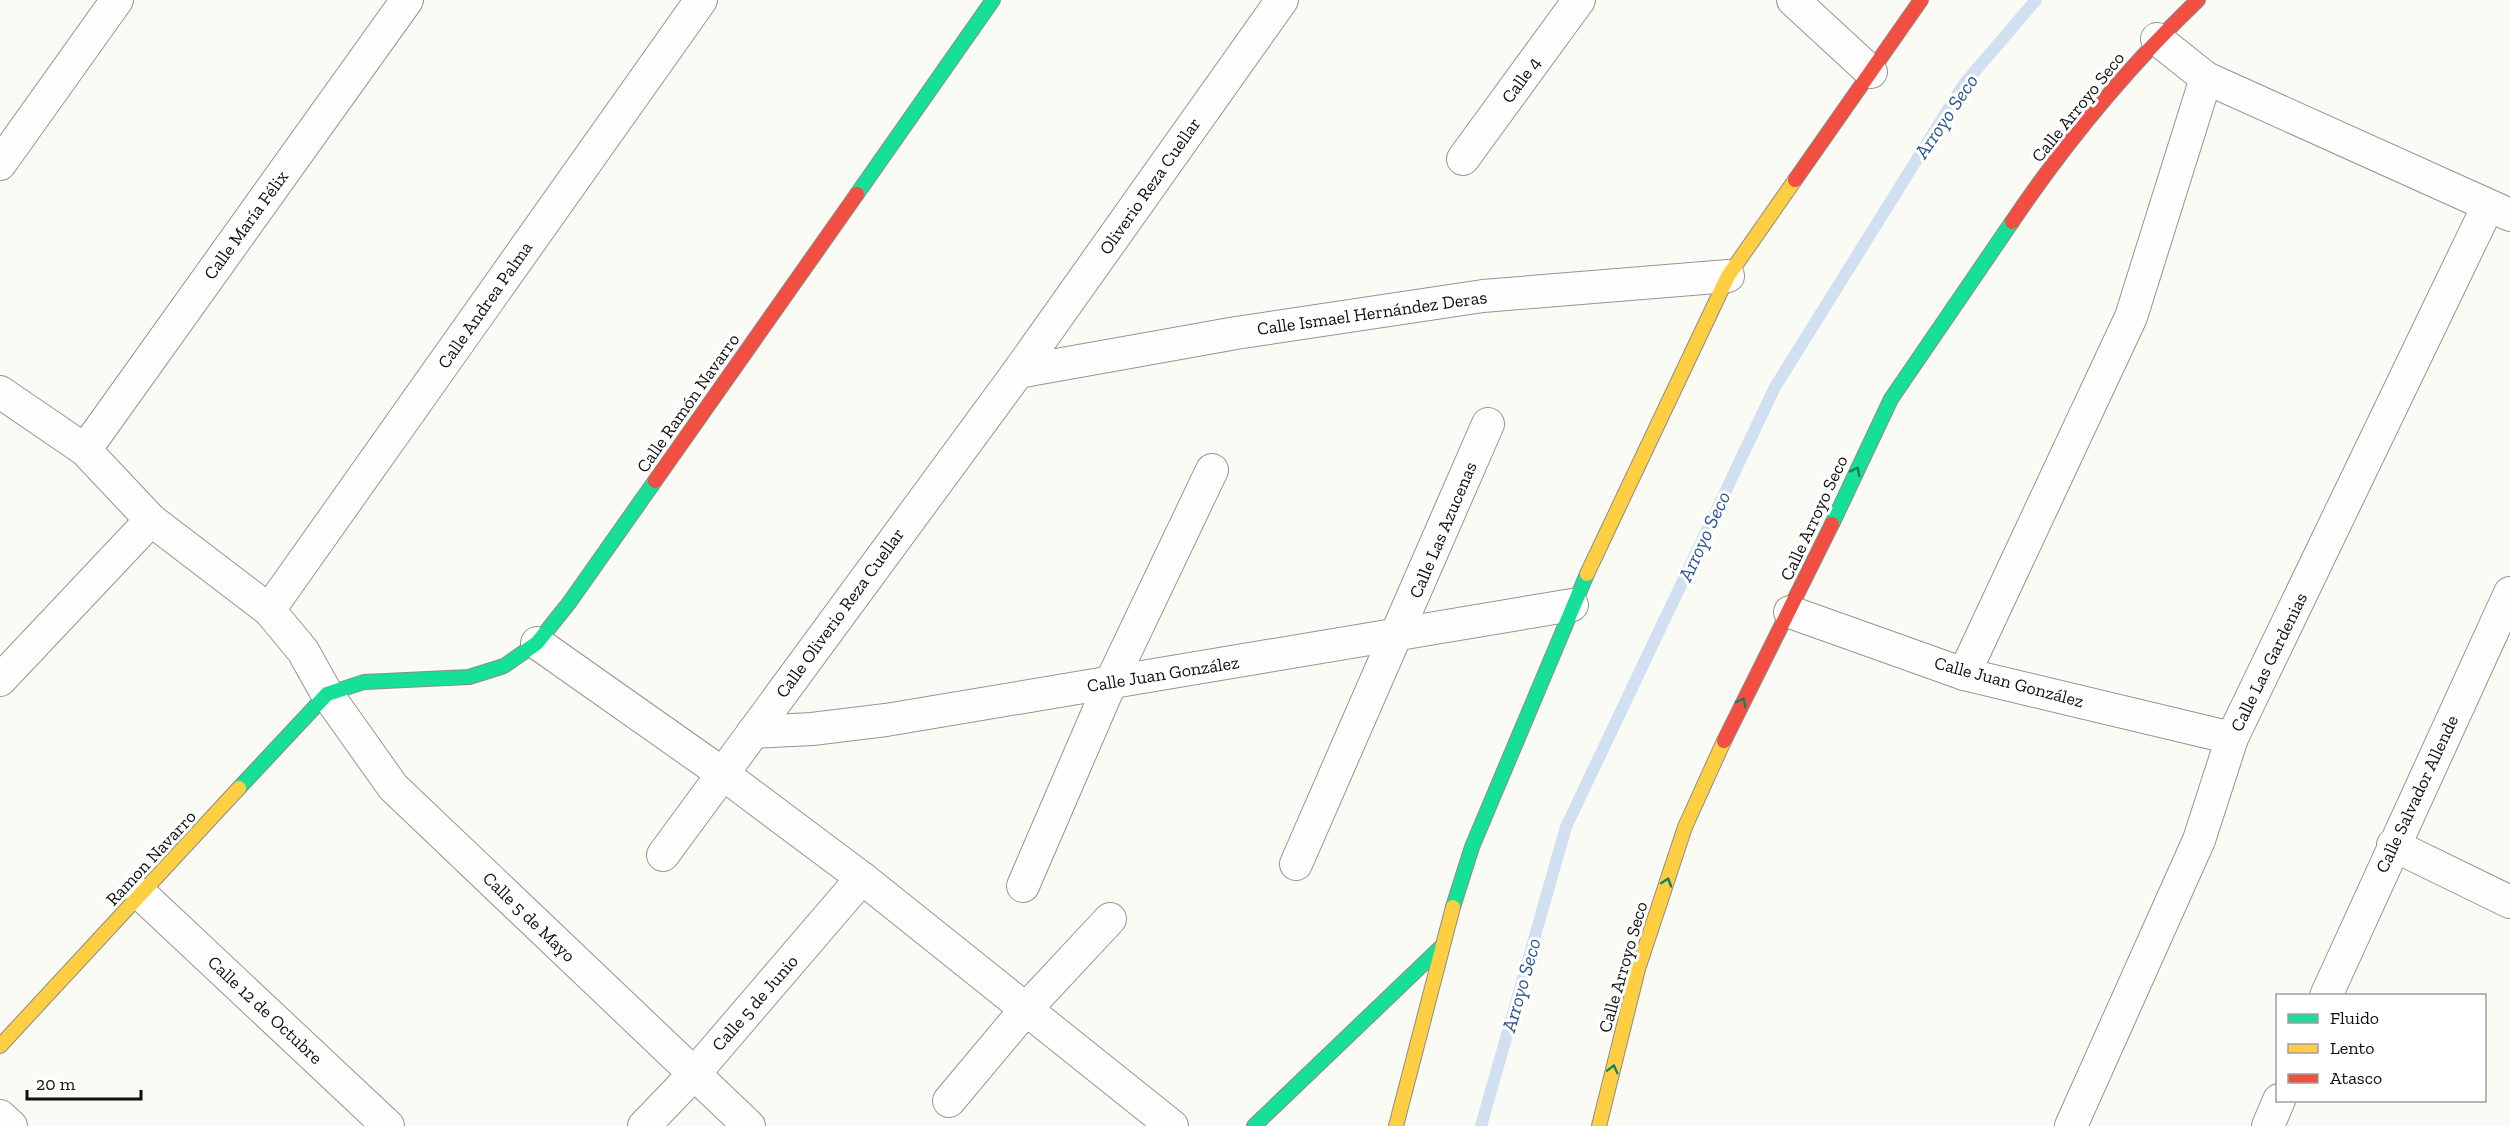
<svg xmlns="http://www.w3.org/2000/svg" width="2510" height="1126" font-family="'Zilla Slab',serif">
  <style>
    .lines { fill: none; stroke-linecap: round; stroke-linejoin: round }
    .stream { stroke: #d0e0f1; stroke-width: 12 }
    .street-casing { stroke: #959593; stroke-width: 34 }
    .fast-casing { stroke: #8c8c89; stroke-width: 16 }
    .slow-casing { stroke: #8c8c89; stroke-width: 16 }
    .jam-casing { stroke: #8c8c89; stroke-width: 16 }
    .street { stroke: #fefefe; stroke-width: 32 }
    .fast { stroke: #16e098; stroke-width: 14 }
    .slow { stroke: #ffcf43; stroke-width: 14 }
    .jam { stroke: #f24e42; stroke-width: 14 }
    .oneway { stroke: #13825a }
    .labels { text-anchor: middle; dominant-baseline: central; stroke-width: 6; stroke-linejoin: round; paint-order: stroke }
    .street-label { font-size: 18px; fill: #0f0f0f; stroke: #fff }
    .water-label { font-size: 20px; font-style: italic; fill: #275592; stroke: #fff }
  </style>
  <rect width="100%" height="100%" fill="#fbfbf5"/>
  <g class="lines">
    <polyline class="stream" points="1481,1126 1566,827 1775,387 1964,84 2036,0"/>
    <defs>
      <g id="street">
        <polyline points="1793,0 1871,72"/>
        <polyline points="2157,39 2206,78 2510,215"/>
        <polyline points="1463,159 1579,0"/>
        <polyline points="0,164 117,0"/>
        <polyline points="1018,372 1236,333 1483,296 1728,276"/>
        <polyline points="0,392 85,450 151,520 269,610 303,651 327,694 393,787 749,1126"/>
        <polyline points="85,450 407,0"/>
        <polyline points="269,610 701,0"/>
        <polyline points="1790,612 1964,674 2232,738"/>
        <polyline points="537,643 723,774 862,878 1172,1126"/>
        <polyline points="1964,674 2131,317 2206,78"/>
        <polyline points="0,680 151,520"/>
        <polyline points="753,732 812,729 886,720 1572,605"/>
        <polyline points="2393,845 2510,902"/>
        <polyline points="663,855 1018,372 1282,0"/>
        <polyline points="1296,864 1488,424"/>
        <polyline points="1023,886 1111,682 1212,470"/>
        <polyline points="142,895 388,1126"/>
        <polyline points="2326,996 2510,593"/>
        <polyline points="949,1101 1026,1009 1110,919"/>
        <polyline points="0,1116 11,1126"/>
        <polyline points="644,1126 694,1074 862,878"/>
        <polyline points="2071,1126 2199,840 2232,738 2488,206"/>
        <polyline points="2268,1126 2279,1100"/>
      </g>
      <g id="fast">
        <polyline points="857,194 993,0"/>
        <polyline points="1832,524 1891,399 2012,222"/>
        <polyline points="239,788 327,694 364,682 469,677 504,666 537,643 569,603 655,481"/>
        <polyline points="1453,907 1472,847 1587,574"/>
        <polyline points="1254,1126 1441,947"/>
      </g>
      <g id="slow">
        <polyline points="1587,574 1728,276 1795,180"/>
        <polyline points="0,1046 239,788"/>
        <polyline points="1396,1126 1453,907"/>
        <polyline points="1599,1126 1638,969 1685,827 1724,741"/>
      </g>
      <g id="jam">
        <polyline points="1795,180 1921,0"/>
        <path d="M2012,222C2066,142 2128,67 2198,0"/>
        <polyline points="655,481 857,194"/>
        <polyline points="1724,741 1832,524"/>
      </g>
    </defs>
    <use href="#street" class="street-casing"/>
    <use href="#fast" class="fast-casing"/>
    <use href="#slow" class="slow-casing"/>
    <use href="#jam" class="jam-casing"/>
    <use href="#street" class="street"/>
    <use href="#fast" class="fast"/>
    <use href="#slow" class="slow"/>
    <use href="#jam" class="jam"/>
  </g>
  <defs><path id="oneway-chevron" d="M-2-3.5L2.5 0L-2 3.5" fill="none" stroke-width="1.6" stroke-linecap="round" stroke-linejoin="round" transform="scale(1.5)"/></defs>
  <g class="oneway">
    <use href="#oneway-chevron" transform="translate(1856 471) rotate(-64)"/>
    <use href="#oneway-chevron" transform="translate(1742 702) rotate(-62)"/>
    <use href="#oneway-chevron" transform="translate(1667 882) rotate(-72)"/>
    <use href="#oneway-chevron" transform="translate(1613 1069) rotate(-76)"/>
  </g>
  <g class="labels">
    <g class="street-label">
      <text transform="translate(1521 80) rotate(-54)">Calle 4</text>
      <text transform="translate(2078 107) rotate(-51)">Calle Arroyo Seco</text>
      <text transform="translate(1150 186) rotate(-55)">Oliverio Reza Cuellar</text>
      <text transform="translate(246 225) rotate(-54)">Calle María Félix</text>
      <text transform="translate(485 305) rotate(-55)">Calle Andrea Palma</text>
      <text transform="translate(1372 313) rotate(-8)">Calle Ismael Hernández Deras</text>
      <text transform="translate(688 403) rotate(-55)">Calle Ramón Navarro</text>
      <text transform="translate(1814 518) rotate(-65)">Calle Arroyo Seco</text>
      <text transform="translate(1443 530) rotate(-67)">Calle Las Azucenas</text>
      <text transform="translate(840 613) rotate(-54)">Calle Oliverio Reza Cuellar</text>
      <text transform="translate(2269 662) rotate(-64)">Calle Las Gardenias</text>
      <text transform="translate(1163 674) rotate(-9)">Calle Juan González</text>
      <text transform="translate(2009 682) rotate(15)">Calle Juan González</text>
      <text transform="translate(2417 794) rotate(-65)">Calle Salvador Allende</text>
      <text transform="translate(151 858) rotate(-47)">Ramon Navarro</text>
      <text transform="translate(529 917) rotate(44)">Calle 5 de Mayo</text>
      <text transform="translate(1623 967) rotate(-74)">Calle Arroyo Seco</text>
      <text transform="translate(755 1003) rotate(-49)">Calle 5 de Junio</text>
      <text transform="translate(265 1010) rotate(43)">Calle 12 de Octubre</text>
    </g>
    <g class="water-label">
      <text transform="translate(1946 116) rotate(-56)">Arroyo Seco</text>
      <text transform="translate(1704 536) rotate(-65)">Arroyo Seco</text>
      <text transform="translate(1521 985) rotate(-74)">Arroyo Seco</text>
    </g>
  </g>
  <rect x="2276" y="994" width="210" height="108" fill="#ffffff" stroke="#9f9f9f" stroke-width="1.5"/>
  <rect x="2288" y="1014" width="30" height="9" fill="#16e098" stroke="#9f9f9f" stroke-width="1.5"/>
  <text x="2330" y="1024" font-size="18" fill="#0f0f0f">Fluido</text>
  <rect x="2288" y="1044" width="30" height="9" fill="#ffcf43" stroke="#9f9f9f" stroke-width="1.5"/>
  <text x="2330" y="1054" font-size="18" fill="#0f0f0f">Lento</text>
  <rect x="2288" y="1074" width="30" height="9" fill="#f24e42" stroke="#9f9f9f" stroke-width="1.5"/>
  <text x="2330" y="1084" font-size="18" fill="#0f0f0f">Atasco</text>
  <path d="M27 1090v9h114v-9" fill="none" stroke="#0f0f0f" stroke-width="3"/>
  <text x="36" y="1090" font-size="18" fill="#0f0f0f" stroke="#ffffff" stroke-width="4.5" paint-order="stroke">20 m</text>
</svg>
